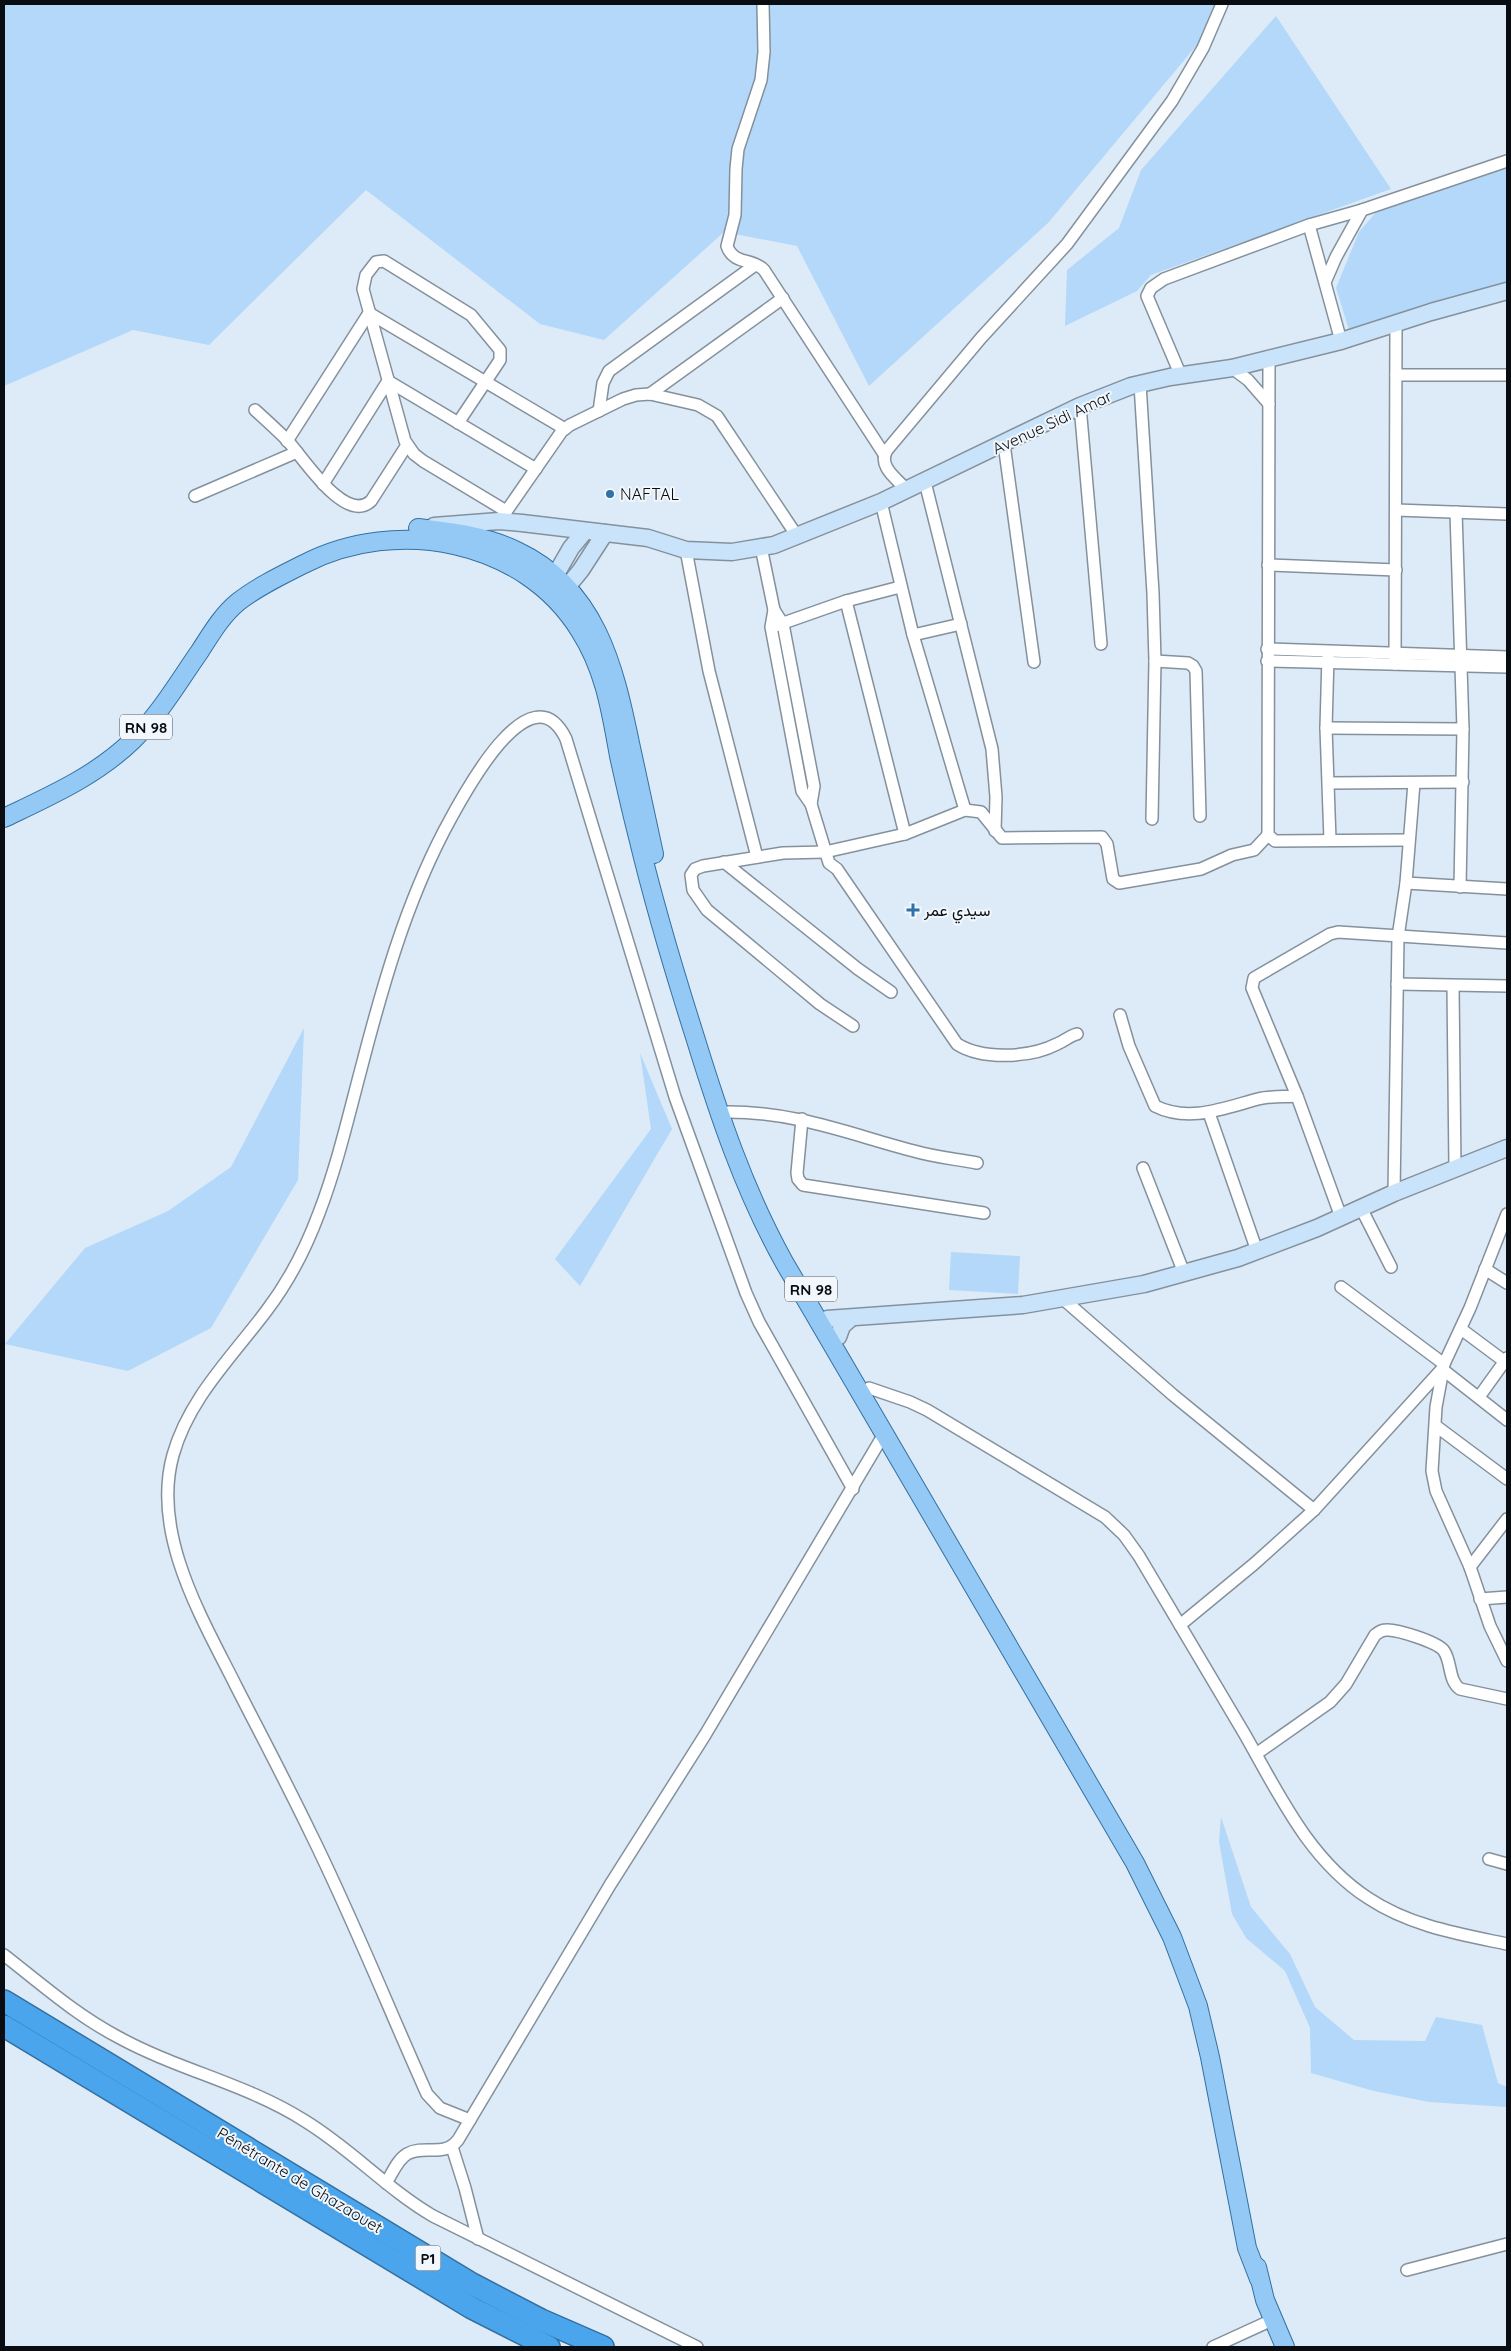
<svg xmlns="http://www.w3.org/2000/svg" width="1511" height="2351" font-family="Quicksand,Vazirmatn,sans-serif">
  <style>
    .green { fill: #b3d8f9 }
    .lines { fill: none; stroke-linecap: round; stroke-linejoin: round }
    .street-casing { stroke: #84919c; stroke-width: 14 }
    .secondary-casing { stroke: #84919c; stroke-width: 19 }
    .primary-casing { stroke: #3470a0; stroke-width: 20 }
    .highway-casing { stroke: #3470a0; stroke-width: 24 }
    .street { stroke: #fff; stroke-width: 11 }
    .secondary { stroke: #c9e4fa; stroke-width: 16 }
    .primary { stroke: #93c9f4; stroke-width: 18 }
    .highway { stroke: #4ba5ed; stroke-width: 21 }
    .poi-dot { fill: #2f72a8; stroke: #f1f7fc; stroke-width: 2 }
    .labels { text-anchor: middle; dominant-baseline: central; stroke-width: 4; stroke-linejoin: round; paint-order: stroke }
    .shield { fill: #f1f7fc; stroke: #4f5358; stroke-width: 1 }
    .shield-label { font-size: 15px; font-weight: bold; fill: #090d11 }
    .street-label { font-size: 16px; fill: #090d11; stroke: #f1f7fc }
    .poi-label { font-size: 16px; fill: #090d11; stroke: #f1f7fc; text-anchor: start }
  </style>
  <rect width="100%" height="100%" fill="#ddebf8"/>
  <g class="green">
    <polygon points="4,4 1222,4 1217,21 1048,223 869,386 797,246 724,232 604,340 540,324 366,190 209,345 133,330 4,386"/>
    <polygon points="1276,16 1391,189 1151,275 1137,291 1065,326 1067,270 1119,228 1141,170"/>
    <polygon points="1507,164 1507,286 1350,333 1336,288 1359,232 1376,212"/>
    <polygon points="304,1028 298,1180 211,1328 128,1371 5,1344 85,1248 168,1211 231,1167"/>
    <polygon points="640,1053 672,1129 580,1286 555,1259 651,1129"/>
    <polygon points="951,1252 1020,1256 1018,1294 949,1290"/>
    <polygon points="1221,1817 1251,1907 1290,1954 1315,2007 1354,2040 1425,2041 1436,2017 1482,2025 1498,2083 1507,2087 1507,2107 1429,2102 1374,2091 1311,2073 1310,2028 1285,1971 1246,1938 1232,1914 1219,1842"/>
  </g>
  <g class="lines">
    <defs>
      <g id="street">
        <path d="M763,4L764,52L761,80L738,149L736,169L735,215L727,246C733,265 753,258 764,270L884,454"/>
        <polyline points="1309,225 1341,341"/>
        <polyline points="1326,280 1336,257 1362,210"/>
        <polyline points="1269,359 1268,835 1275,841 1408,840"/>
        <polyline points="1232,368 1248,380 1269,404"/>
        <polyline points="1396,375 1507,375"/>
        <polyline points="1181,376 1147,296 1151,288 1164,279 1309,225 1362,210 1507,161"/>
        <polyline points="1140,384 1153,593 1155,661 1152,819"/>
        <polyline points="650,394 783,298"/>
        <polyline points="1080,406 1101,644"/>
        <path d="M255,410C266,420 277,430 287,440C302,456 345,525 371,501L407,445"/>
        <polyline points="599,411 603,383 609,371 755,265"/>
        <polyline points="458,423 500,360 500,350 471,315 384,261 376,262 366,275 363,289 405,441 414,454 423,461 506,511"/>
        <polyline points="287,441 369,313 565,429"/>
        <polyline points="1004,444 1034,662"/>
        <polyline points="925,482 992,749 996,797 995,831"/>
        <polyline points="323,484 388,381 536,469"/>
        <path d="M907,490C897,479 877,466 887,450L981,338L1067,244L1172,101L1203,48L1222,4"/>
        <polyline points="195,496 297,452"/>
        <polyline points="881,502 913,635 965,810"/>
        <polyline points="1396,510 1507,514"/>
        <polyline points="1456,512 1463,729 1460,887"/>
        <polyline points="503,516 562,431 570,425 623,399 636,395 650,394 698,405 717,416 797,536"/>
        <polyline points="761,547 774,610 783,624 814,786 811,804"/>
        <polyline points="686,550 709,671 757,857"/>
        <polyline points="1268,565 1396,570"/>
        <polyline points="846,601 905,834"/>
        <path d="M774,610L771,627L802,791L811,804L829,863L837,869L957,1044C982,1060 1030,1058 1057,1044C1065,1041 1069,1036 1077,1034"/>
        <polyline points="775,626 846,601 900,587"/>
        <polyline points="913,635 961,624"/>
        <polyline points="1267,649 1507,657"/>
        <polyline points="1328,656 1326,728 1330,840"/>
        <polyline points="1155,661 1188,663 1193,666 1196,671 1200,816"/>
        <polyline points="1267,661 1507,667"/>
        <polyline points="1395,664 1396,323"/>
        <polyline points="1326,728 1463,729"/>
        <polyline points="1329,783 1463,782"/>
        <polyline points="724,862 858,969 891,992"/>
        <polyline points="1406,883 1507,889"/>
        <polyline points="1397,984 1507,986"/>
        <polyline points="1453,986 1455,1169"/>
        <path d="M1120,1015L1129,1046L1155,1106C1189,1123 1224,1108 1258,1099C1270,1096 1284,1097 1297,1096"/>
        <polyline points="853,1026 820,1004 707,910 693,890 691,875 695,869 703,866 783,853 825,852 905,834 965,810 981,812 1002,838 1102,837 1107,844 1113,879 1119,883 1201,869 1232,855 1254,850 1268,835"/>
        <path d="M728,1112C797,1112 849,1134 914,1151C934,1157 956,1159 977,1163"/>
        <polyline points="1209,1113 1257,1251"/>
        <polyline points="802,1119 797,1173 798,1179 803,1185 984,1213"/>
        <polyline points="1143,1168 1184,1273"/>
        <polyline points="1394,1193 1398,937 1406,883 1414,783"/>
        <polyline points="1361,1208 1391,1267"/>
        <polyline points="1507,1214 1470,1308 1444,1364 1436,1407 1432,1471 1436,1491 1470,1567 1490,1626 1507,1661"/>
        <polyline points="1341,1217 1297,1096 1252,988 1254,978 1330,934 1338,932 1507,943"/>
        <polyline points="1485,1269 1507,1283"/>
        <polyline points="1341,1287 1444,1364"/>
        <polyline points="1062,1298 1173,1395 1314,1510"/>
        <polyline points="1461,1329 1504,1361"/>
        <path d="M869,1388L910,1402L927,1410L1105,1517L1124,1535L1139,1556C1174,1615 1209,1674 1244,1733C1278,1792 1308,1859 1368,1898C1410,1926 1459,1934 1507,1944"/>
        <polyline points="1479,1397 1507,1358"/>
        <polyline points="1436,1426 1507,1479"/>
        <polyline points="1470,1567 1507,1519"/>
        <polyline points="1480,1599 1507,1597"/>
        <polyline points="1180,1625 1254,1564 1314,1510 1442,1369 1507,1420"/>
        <path d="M1256,1754L1330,1702L1346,1684L1375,1635C1379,1632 1381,1630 1386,1630C1396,1629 1438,1642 1444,1651C1452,1663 1448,1680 1460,1689L1507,1699"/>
        <polyline points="1489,1859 1507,1864"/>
        <path d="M4,1955C40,1983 76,2015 118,2037C178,2070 247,2084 305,2121C351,2149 387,2189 433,2216L697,2347"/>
        <path d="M470,2120L440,2108L427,2094C388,2007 353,1919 311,1834C287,1784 261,1735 236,1686C202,1618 151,1534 173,1455C189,1398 232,1357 267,1310C289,1281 306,1248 319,1213C337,1166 348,1118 361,1069C382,988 405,906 444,831C459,803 530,664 566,739L675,1097L746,1293L759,1322L853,1489"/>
        <polyline points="452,2147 465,2188 478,2239"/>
        <path d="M386,2183C392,2174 397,2160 407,2154C424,2144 444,2158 458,2140L610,1885L705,1735L884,1434"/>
        <polyline points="1407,2270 1507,2244"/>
        <polyline points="1213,2347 1272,2320"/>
      </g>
      <g id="secondary">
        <polyline points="434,526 499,521 522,523 648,538 686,550 732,552 774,545 881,502 1080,406 1131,386 1170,377 1232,368 1341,341 1431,312 1507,291"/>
        <polyline points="548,588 571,548 585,531"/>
        <polyline points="558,598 581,570 605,533"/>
        <polyline points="827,1319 1023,1305 1144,1284 1238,1258 1317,1228 1394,1193 1507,1148"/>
        <polyline points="838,1337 842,1326 851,1318"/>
      </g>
      <g id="primary">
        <path d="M418,528C452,532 486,536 517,551C596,588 614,666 630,743C638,780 646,817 654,854"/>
        <path d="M4,818C50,796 96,776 133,740C160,714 179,681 200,651C211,634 222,615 238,602C257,587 282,575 304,564C397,516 524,540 580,631C605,670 611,712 619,756C625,783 631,810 638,837C654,904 674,971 695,1037C719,1115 744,1190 784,1262L1135,1863L1172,1937L1198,2006L1210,2057L1247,2248L1259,2279"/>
        <polyline points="1257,2267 1265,2300 1285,2347"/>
      </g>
      <g id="highway">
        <polyline points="4,2001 472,2284 541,2320 603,2347"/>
        <polyline points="4,2026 472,2308 549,2347"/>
      </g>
    </defs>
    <use href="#street" class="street-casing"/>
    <use href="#secondary" class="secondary-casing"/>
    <use href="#primary" class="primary-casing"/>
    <use href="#highway" class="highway-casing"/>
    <use href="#street" class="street"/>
    <use href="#secondary" class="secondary"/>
    <use href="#primary" class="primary"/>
    <use href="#highway" class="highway"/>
  </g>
  <g class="poi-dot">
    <circle cx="610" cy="494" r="5"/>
    <path d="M910.5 902.5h5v5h5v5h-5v5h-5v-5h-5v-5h5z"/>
  </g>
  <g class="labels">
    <g class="shield">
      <rect x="120" y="714.5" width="52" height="25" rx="4"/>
      <rect x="785" y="1276.5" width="52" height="25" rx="4"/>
      <rect x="415.5" y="2245.5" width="25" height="25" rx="4"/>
    </g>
    <g class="shield-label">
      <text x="146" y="727">RN 98</text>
      <text x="811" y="1289">RN 98</text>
      <text x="428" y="2258">P1</text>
    </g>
    <g class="street-label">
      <text transform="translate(1052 422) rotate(-25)">Avenue Sidi Amar</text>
      <text transform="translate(300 2180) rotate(31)">Pénétrante de Ghazaouet</text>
    </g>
    <g class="poi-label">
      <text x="620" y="494">NAFTAL</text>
      <text x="924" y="910">سيدي عمر</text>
    </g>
  </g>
  <rect width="1511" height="2351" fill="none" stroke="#090d11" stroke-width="10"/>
</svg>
